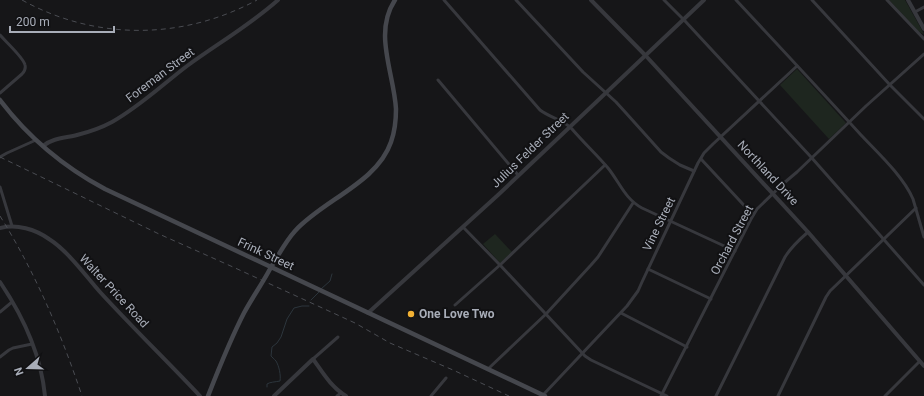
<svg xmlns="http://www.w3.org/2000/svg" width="924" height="396" font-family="Roboto,sans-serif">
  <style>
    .green { fill: #1e261f }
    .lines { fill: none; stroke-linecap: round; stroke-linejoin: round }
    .stream { stroke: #2c353c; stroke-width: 1 }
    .minor { stroke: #37383d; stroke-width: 3 }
    .tertiary { stroke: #37383d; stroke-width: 4 }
    .secondary { stroke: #45474d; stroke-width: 4.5 }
    .rail { stroke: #4a4c52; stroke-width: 1; stroke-dasharray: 5 4; stroke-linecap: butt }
    .poi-dot { fill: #f2b134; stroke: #111113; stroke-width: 1.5 }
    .labels { text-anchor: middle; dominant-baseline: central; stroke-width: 4; stroke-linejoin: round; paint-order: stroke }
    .street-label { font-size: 12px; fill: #a8adb8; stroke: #111113 }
    .poi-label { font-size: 12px; font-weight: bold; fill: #a8adb8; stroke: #111113; text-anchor: start }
  </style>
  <rect width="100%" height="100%" fill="#161618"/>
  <g class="green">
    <polygon points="889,0 905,0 924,34 921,33 918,31"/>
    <polygon points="797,69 846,123 829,139 780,85"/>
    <polygon points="495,234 512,252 500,263 483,244"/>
  </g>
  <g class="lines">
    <g class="stream">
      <polyline points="321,289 330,281 332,274"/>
      <polyline points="311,300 319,292"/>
      <path d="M267,387V384C270,382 275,382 280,381C281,375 279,366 276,361C274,359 272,357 271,356L272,347L277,343L281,337L287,319L294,308L302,306H309"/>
    </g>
    <g class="minor">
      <path d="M444,0L540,110C550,118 563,119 572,129C584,143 597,155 608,168C620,183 625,199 642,208L735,251"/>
      <polyline points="516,0 583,72 616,102 626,113 661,152 669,158 680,165 694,171"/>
      <polyline points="664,0 685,21 811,157 924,285"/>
      <path d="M736,0C778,45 820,90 861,135C878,153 903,176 913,199L924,237"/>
      <polyline points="812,0 890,85 924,119"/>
      <polyline points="887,0 924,39"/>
      <polyline points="915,12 924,7"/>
      <path d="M0,35C5,41 24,58 25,65C26,69 25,71 22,74L0,93"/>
      <polyline points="438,80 518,175"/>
      <polyline points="0,157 7,153 36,140"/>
      <polyline points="701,159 753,215"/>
      <polyline points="0,187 12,226"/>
      <polyline points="463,227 500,265 585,356 591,360 667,396"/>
      <polyline points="648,269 711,299"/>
      <polyline points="455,305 500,265 605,165"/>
      <polyline points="0,312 12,302"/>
      <polyline points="621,313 687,347"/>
      <polyline points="0,357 9,350 13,348 32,344"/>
      <polyline points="313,359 338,337"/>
      <polyline points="488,369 546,314 591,265 598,257 633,203"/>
      <polyline points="543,395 627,306 638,291 642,282 698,163 704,153 713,144 797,66"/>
      <polyline points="337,396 341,393"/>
      <polyline points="431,396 446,378"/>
      <polyline points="661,396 751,219 757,209 784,183 797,172 866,106 924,54"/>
      <path d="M716,396L785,257C791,247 800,239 808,232"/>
      <polyline points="778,396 826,297 830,291 916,208"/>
      <polyline points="885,396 920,361"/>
    </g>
    <g class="tertiary">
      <polyline points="591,0 646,56 808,232 924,366"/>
      <polyline points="908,0 924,29"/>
      <path d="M43,146C52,138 66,138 77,135C89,132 101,128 112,122C139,107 162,85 187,66C217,44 250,25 278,0"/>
      <path d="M0,228C17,224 35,229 49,239C68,251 85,275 100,292C132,327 167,361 200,396"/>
      <path d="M0,282C23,316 41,355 45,396"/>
      <polyline points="368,313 498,195 704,0"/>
      <path d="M274,396L313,359C323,373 331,387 346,396"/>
    </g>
    <g class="secondary">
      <path d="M0,100C28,137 64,167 105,189L545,396"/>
      <path d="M208,396C219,368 230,340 244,313C252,298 262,284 270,269C278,256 285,242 295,231C323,200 377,183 391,142C395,131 396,120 396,109C394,73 373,33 395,0"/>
    </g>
    <g class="rail">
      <path d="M22,0C96,41 183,40 257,0"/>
      <polyline points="0,157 159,234 233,267 355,323 390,343 453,370 509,396"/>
      <path d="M0,216C35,272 61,333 82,396"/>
    </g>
  </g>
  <circle class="poi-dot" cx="411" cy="314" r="4"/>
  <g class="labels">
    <g class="street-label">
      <text transform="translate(160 75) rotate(-37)">Foreman Street</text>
      <text transform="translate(530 150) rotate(-44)">Julius Felder Street</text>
      <text transform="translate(768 173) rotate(47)">Northland Drive</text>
      <text transform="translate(659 224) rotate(-64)">Vine Street</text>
      <text transform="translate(732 240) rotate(-62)">Orchard Street</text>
      <text transform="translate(266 254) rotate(25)">Frink Street</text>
      <text transform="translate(114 291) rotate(47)">Walter Price Road</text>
    </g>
    <g class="poi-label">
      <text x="419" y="314">One Love Two</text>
    </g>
  </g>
  <g transform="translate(28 368) rotate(250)" stroke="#111113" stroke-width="3" paint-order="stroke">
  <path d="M0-3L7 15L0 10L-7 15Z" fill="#a8adb8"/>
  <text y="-6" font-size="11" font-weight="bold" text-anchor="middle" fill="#a8adb8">N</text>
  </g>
  <path d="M10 26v6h104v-6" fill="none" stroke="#a8adb8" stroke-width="2"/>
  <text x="16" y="26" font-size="12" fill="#a8adb8" stroke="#111113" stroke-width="3" paint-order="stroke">200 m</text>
</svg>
